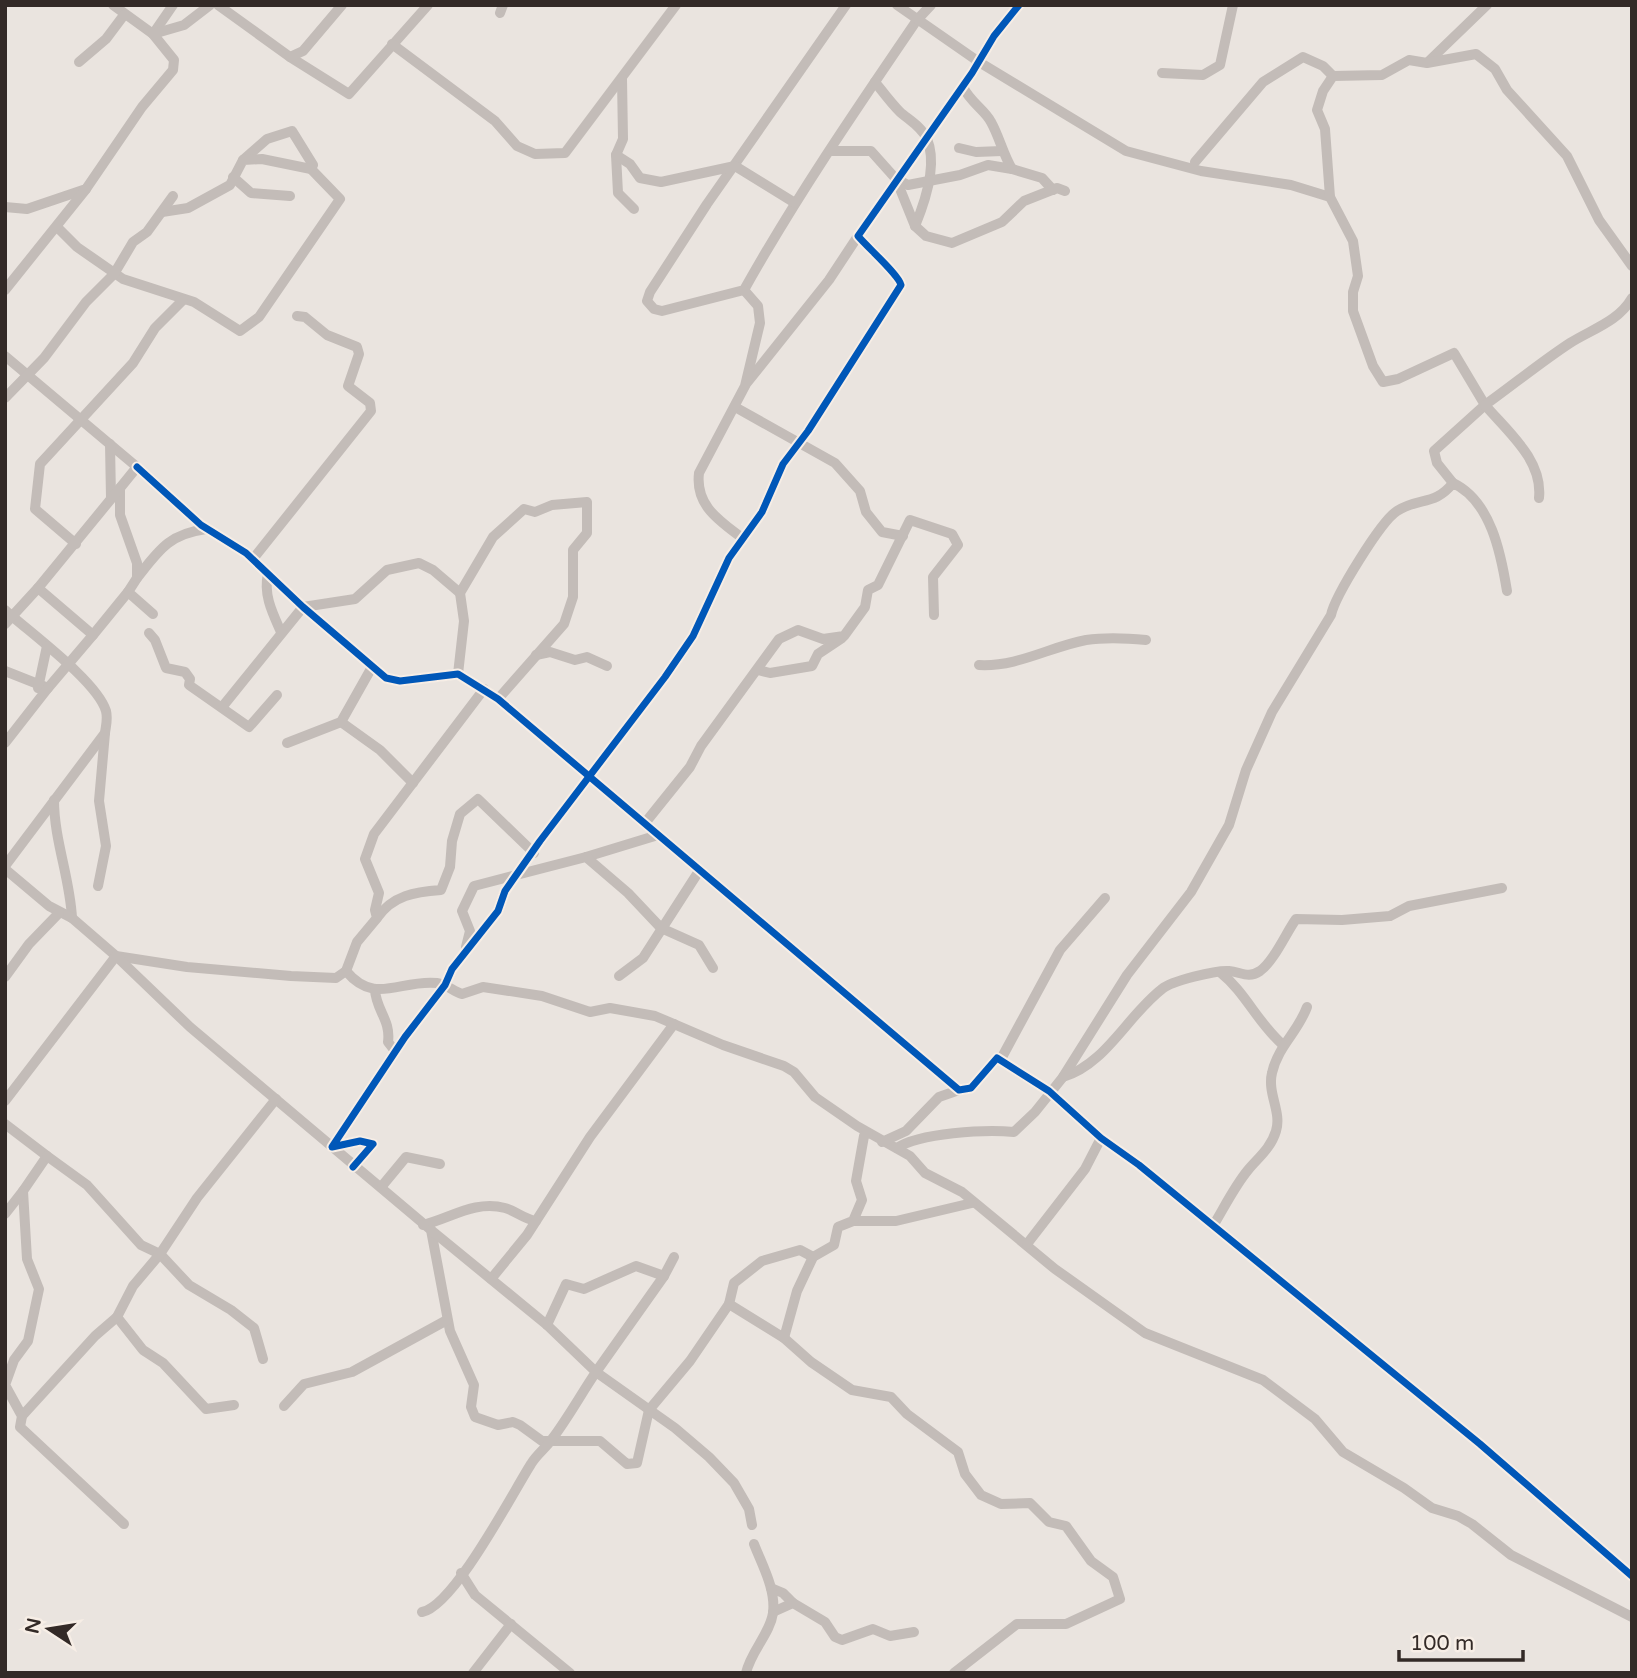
<svg xmlns="http://www.w3.org/2000/svg" width="1637" height="1678" font-family="'Varela Round',sans-serif">
  <style>
    .lines { fill: none; stroke-linecap: round; stroke-linejoin: round }
    .minor { stroke: #c3bcb8; stroke-width: 10 }
    .cycleway-casing { stroke: #f7eee6; stroke-width: 11 }
    .cycleway { stroke: #0057b8; stroke-width: 7 }
  </style>
  <rect width="100%" height="100%" fill="#eae4df"/>
  <g class="lines">
    <g class="minor">
      <polyline points="113,5 153,34 173,5"/>
      <polyline points="218,5 290,57 349,94 428,5"/>
      <path d="M846,5L707,204L650,292L647,301L654,309L662,311L744,290C796,197 857,108 917,20L931,5"/>
      <polyline points="897,5 979,62 1126,151 1201,171 1291,185 1330,197"/>
      <polyline points="500,13 503,5"/>
      <polyline points="392,44 495,121 517,146 535,154 565,153 676,5"/>
      <polyline points="290,57 303,51 342,5"/>
      <polyline points="1429,61 1487,5"/>
      <polyline points="79,62 106,39 124,15"/>
      <polyline points="1162,73 1203,75 1220,65 1233,5"/>
      <polyline points="622,79 623,139 616,155 618,193 634,209"/>
      <path d="M875,82C883,92 891,103 900,112C909,120 922,127 927,139C938,165 925,202 915,226"/>
      <polyline points="959,148 976,152 1002,151"/>
      <path d="M830,151H871L896,179L908,185L960,175L988,165L1012,169C1003,154 999,136 991,122C985,110 971,103 963,87"/>
      <polyline points="616,155 630,164 640,178 661,182 735,166 795,203"/>
      <polyline points="243,160 267,139 292,131 313,165 311,169"/>
      <polyline points="1195,162 1263,82 1303,57 1323,66 1333,76"/>
      <polyline points="1012,169 1042,178 1053,190"/>
      <polyline points="233,177 251,193 290,196"/>
      <polyline points="896,179 915,226 926,236 952,243 1002,222 1024,201 1057,188 1065,191"/>
      <polyline points="5,207 27,209 86,189 142,107 173,70 174,60 153,34 184,25 210,5"/>
      <polyline points="57,227 77,247 123,279 194,302 240,331 259,317 340,199 311,169 262,159 243,160 230,185 188,208 162,212"/>
      <polyline points="5,290 86,189"/>
      <polyline points="5,356 137,467 120,488 120,515 137,563 137,578 128,592 153,614"/>
      <polyline points="746,384 829,280 858,236"/>
      <polyline points="5,398 44,358 86,302 114,274 133,242 147,232 173,196"/>
      <polyline points="735,407 835,463 860,491 866,512 882,532 903,536"/>
      <polyline points="110,444 111,498"/>
      <polyline points="137,467 201,525 246,553 303,607 386,678 400,681 458,674 498,699 959,1090 971,1088 997,1058 1049,1091 1101,1138 1139,1165 1480,1444 1632,1576"/>
      <polyline points="1453,483 1437,463 1434,451 1485,405 1454,353 1398,379 1383,382 1373,366 1353,311 1353,292 1358,276 1353,241 1330,197 1325,129 1317,110 1323,91 1333,76 1382,75 1409,60 1427,63 1476,54 1495,69 1507,90 1567,156 1599,220 1632,266"/>
      <path d="M1539,498C1543,460 1508,432 1485,405C1513,385 1541,362 1570,343C1592,329 1618,322 1632,298"/>
      <path d="M742,538C720,521 695,506 699,473L745,386L760,323L758,306L744,290"/>
      <polyline points="76,544 35,509 40,464 133,363 155,328 183,300"/>
      <polyline points="253,559 371,411 370,403 348,386 359,354 357,347 327,335 305,317 297,316"/>
      <path d="M268,574C263,595 273,614 281,632"/>
      <path d="M137,578C159,550 169,534 206,529"/>
      <polyline points="38,588 120,488"/>
      <path d="M5,610C29,632 97,681 106,711C108,719 106,725 105,733L5,866"/>
      <polyline points="5,624 38,588 93,635 48,688 5,671"/>
      <polyline points="149,633 155,640 166,668 185,672 190,679 189,685 249,727 277,695"/>
      <polyline points="93,635 128,592"/>
      <polyline points="536,655 550,652 575,660 587,657 607,666"/>
      <path d="M979,665C1018,667 1049,647 1086,640C1106,637 1126,638 1146,640"/>
      <polyline points="758,670 770,673 812,666 818,654 842,638"/>
      <polyline points="458,674 464,621 460,593 493,537 524,509 535,512 552,505 587,502 587,533 573,550 573,597 564,624 498,699"/>
      <polyline points="38,688 47,646"/>
      <polyline points="223,706 303,607 355,599 387,570 419,563 433,570 460,593"/>
      <polyline points="341,722 380,750 413,783"/>
      <polyline points="5,743 48,688"/>
      <polyline points="287,743 341,722 372,667"/>
      <path d="M54,800C54,840 70,878 72,918"/>
      <polyline points="645,823 690,767 701,746 779,639 798,630 823,639 844,636 865,607 868,590 878,585 910,520 952,534 958,545 933,577 934,615"/>
      <polyline points="586,857 658,835"/>
      <path d="M5,869L49,906L72,918L116,956L187,967L291,976L336,978L346,971C375,1006 400,979 437,983C446,984 453,991 462,994L483,987L542,996L590,1012L610,1008L655,1016L723,1045L784,1066L794,1072L815,1097L857,1126L910,1156L925,1173L962,1192L1055,1269L1145,1333L1263,1380L1315,1419L1343,1452L1404,1488L1432,1508L1458,1516L1472,1524L1511,1555L1632,1617"/>
      <polyline points="98,886 106,846 99,801 105,733"/>
      <path d="M377,918C393,895 415,892 441,890L450,867L452,841L460,814L478,799L534,853"/>
      <polyline points="466,947 470,931 462,911 474,886 586,857 628,893 661,928 699,945 713,968"/>
      <polyline points="346,971 357,942 377,918 375,910 379,893 365,859 374,834 484,689"/>
      <path d="M1220,972C1245,992 1258,1023 1282,1044"/>
      <polyline points="619,976 643,958 699,871"/>
      <polyline points="5,977 29,944 59,913"/>
      <path d="M375,990C376,1010 391,1020 388,1042L395,1051"/>
      <polyline points="1001,1059 1060,950 1105,898"/>
      <path d="M1063,1077C1106,1064 1127,1016 1162,989C1171,981 1216,970 1229,971C1241,972 1248,979 1260,971C1274,961 1286,933 1296,919L1342,920L1390,916L1409,906L1502,888"/>
      <polyline points="5,1101 116,956 190,1027 431,1230 450,1331 474,1385 471,1407 475,1417 498,1425 513,1422 520,1425 542,1441 600,1441 627,1464 637,1463 649,1410 690,1361 729,1304 734,1283 762,1261 800,1250 813,1257"/>
      <polyline points="5,1124 47,1156 23,1191 27,1259 39,1289 28,1341 14,1360 5,1385 22,1416 20,1427 124,1524"/>
      <polyline points="882,1142 906,1131 939,1097 959,1090"/>
      <path d="M897,1148C919,1133 986,1129 1014,1132L1035,1112L1063,1077L1127,975L1191,892L1229,825L1246,770L1272,712L1331,615C1335,596 1381,521 1397,511C1419,497 1435,506 1453,483C1491,501 1501,554 1507,591"/>
      <polyline points="47,1156 87,1185 141,1245 160,1254 189,1285 231,1310 254,1328 263,1359"/>
      <path d="M353,1167L373,1144L360,1141L332,1147L405,1037L445,985L452,969L498,911L505,891L540,841L665,677L693,636L729,558L762,512L783,464L808,431L901,285C899,275 867,247 858,236L972,73L994,36L1019,5"/>
      <polyline points="382,1186 406,1157 440,1164"/>
      <polyline points="5,1214 23,1191"/>
      <polyline points="853,1221 896,1221 972,1203"/>
      <path d="M423,1225C451,1218 475,1200 505,1208C516,1211 524,1219 536,1221"/>
      <path d="M1213,1226C1224,1208 1234,1187 1248,1170C1258,1158 1271,1148 1276,1131C1282,1112 1267,1093 1272,1073C1278,1046 1298,1032 1307,1007"/>
      <polyline points="1027,1244 1085,1169 1101,1138"/>
      <polyline points="674,1257 664,1276 596,1372 675,1428 709,1457 734,1483 749,1509 752,1525"/>
      <polyline points="491,1279 527,1235 590,1137 674,1024"/>
      <polyline points="729,1304 784,1338 811,1362 852,1390 891,1397 907,1414 958,1452 965,1474 981,1495 1001,1504 1030,1503 1049,1522 1066,1526 1091,1561 1113,1577 1120,1599 1066,1624 1017,1624 954,1673"/>
      <polyline points="117,1317 143,1350 163,1363 206,1409 234,1405"/>
      <polyline points="547,1325 566,1284 584,1289 636,1266 664,1276"/>
      <polyline points="784,1338 797,1291 813,1257 834,1245 838,1227 853,1221 862,1200 856,1181 864,1136 868,1133"/>
      <polyline points="284,1406 304,1384 352,1372 447,1320"/>
      <polyline points="22,1416 95,1336 117,1317 133,1286 160,1254 197,1198 276,1099"/>
      <polyline points="461,1573 475,1595 570,1673"/>
      <polyline points="771,1588 783,1593 793,1603"/>
      <path d="M422,1612C454,1606 512,1494 531,1464C537,1454 546,1448 552,1439C568,1418 581,1394 596,1372L547,1325L431,1230"/>
      <polyline points="773,1612 793,1603 825,1622 835,1637 842,1640 873,1629 890,1636 914,1632"/>
      <polyline points="473,1673 511,1624"/>
      <path d="M746,1673C751,1651 770,1634 773,1613C776,1589 762,1565 754,1544"/>
    </g>
    <defs>
      <g id="cycleway">
        <polyline points="137,467 201,525 246,553 303,607 386,678 400,681 458,674 498,699 959,1090 971,1088 997,1058 1049,1091 1101,1138 1139,1165 1480,1444 1632,1576"/>
        <path d="M353,1167L373,1144L360,1141L332,1147L405,1037L445,985L452,969L498,911L505,891L540,841L665,677L693,636L729,558L762,512L783,464L808,431L901,285C899,275 867,247 858,236L972,73L994,36L1019,5"/>
      </g>
    </defs>
    <use href="#cycleway" class="cycleway-casing"/>
    <use href="#cycleway" class="cycleway"/>
  </g>
  <rect width="1637" height="1678" fill="none" stroke="#332a27" stroke-width="14"/>
  <g transform="translate(49 1629) rotate(282)" stroke="#f7eee6" stroke-width="5" paint-order="stroke">
  <path d="M0-5L12 26L0 18L-12 26Z" fill="#332a27"/>
  <text y="-10" font-size="19" font-weight="bold" text-anchor="middle" fill="#332a27">N</text>
  </g>
  <path d="M1399 1650v10h124v-10" fill="none" stroke="#332a27" stroke-width="3.5"/>
  <text x="1410" y="1650" font-size="21" fill="#332a27" stroke="#f7eee6" stroke-width="5" paint-order="stroke">100 m</text>
</svg>
